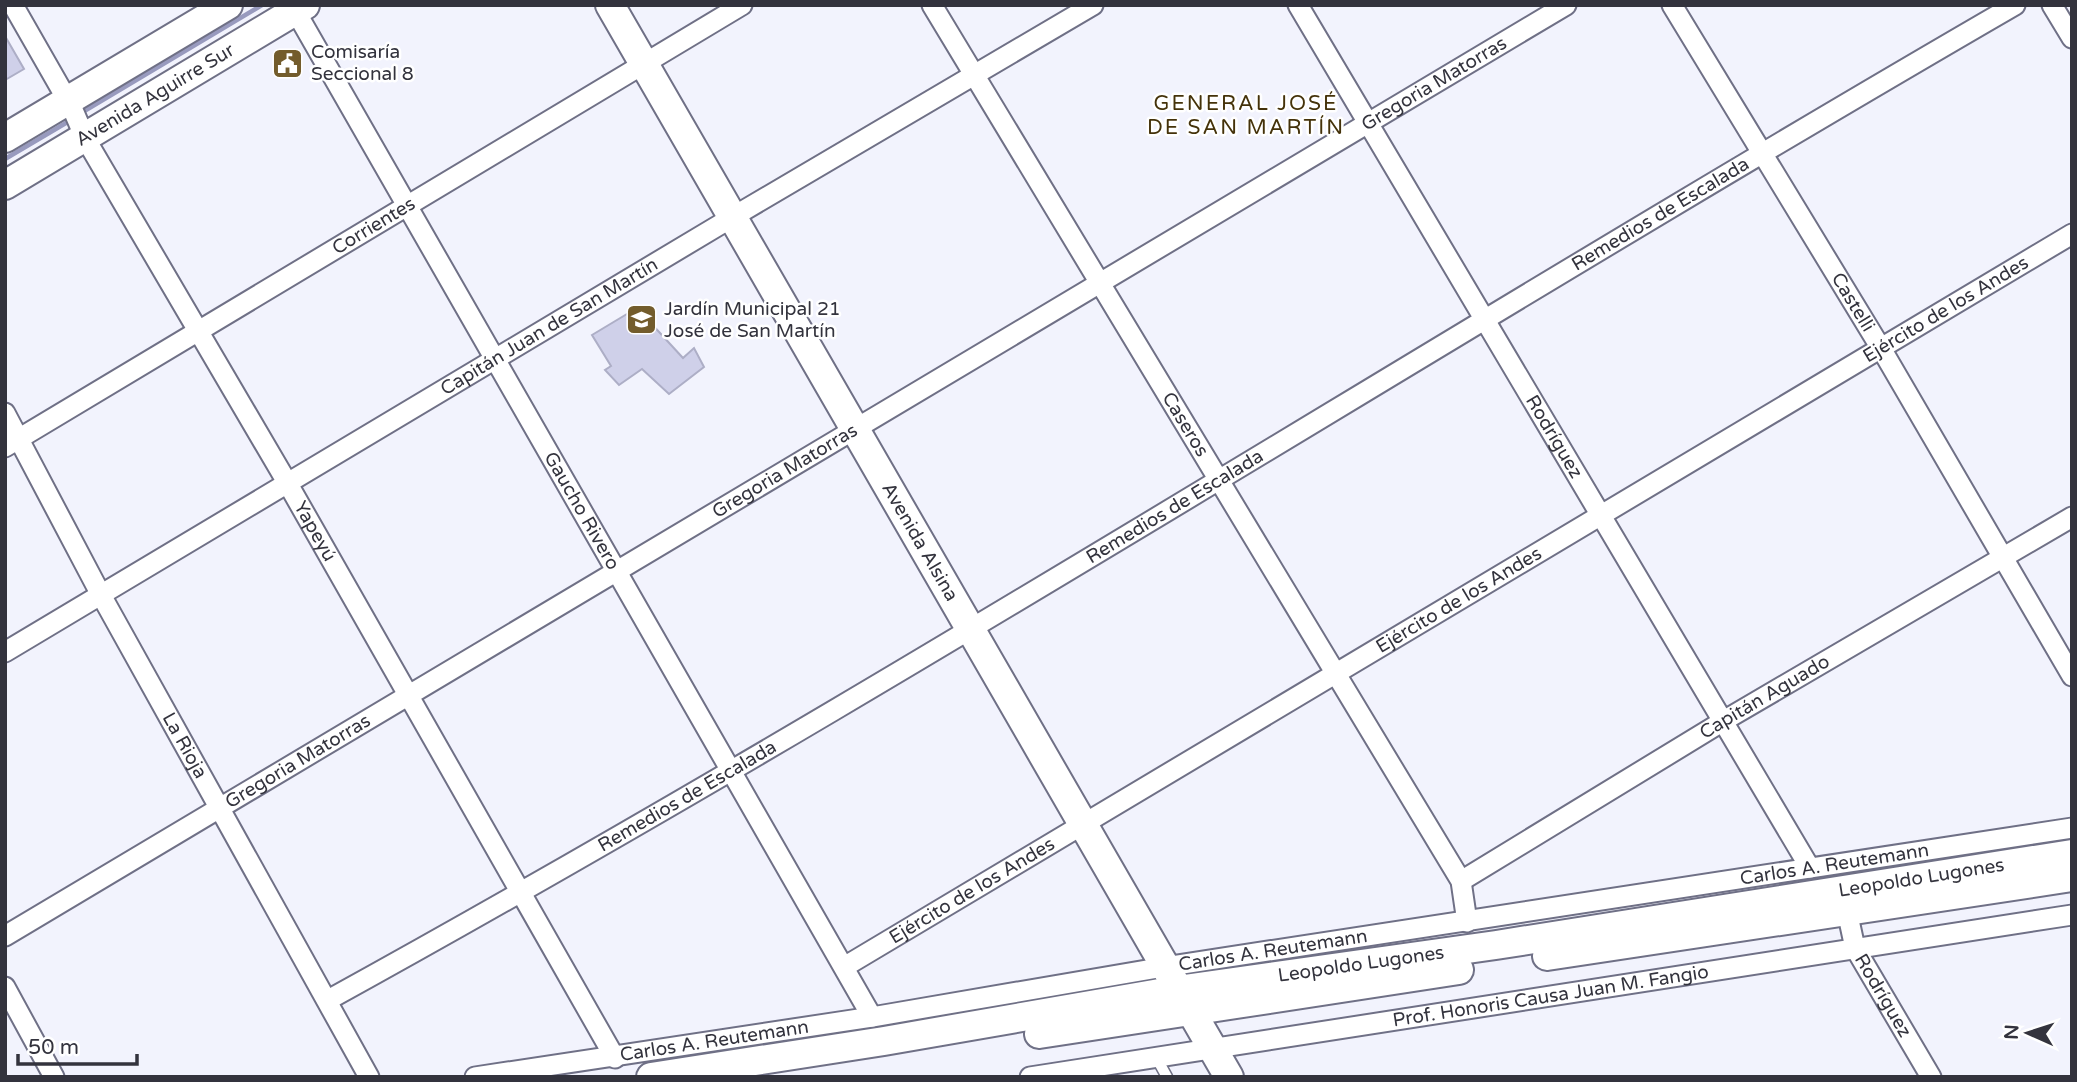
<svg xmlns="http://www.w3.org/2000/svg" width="2077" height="1082" font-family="'Varela Round',sans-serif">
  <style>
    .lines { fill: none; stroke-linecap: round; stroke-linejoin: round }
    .stream { stroke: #989abe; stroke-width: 4.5 }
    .building { fill: #cfd0e9; stroke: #adaec6; stroke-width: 2 }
    .lane-casing { stroke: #6f7086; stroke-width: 13 }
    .street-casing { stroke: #6f7086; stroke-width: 23 }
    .secondary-casing { stroke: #6f7086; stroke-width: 32 }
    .lane { stroke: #fff; stroke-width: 10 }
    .street { stroke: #fff; stroke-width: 19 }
    .secondary { stroke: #fff; stroke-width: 28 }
    .labels { text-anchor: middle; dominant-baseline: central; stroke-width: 5; stroke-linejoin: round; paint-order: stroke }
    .poi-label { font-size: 19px; fill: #33333d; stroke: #fff; text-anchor: start }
    .street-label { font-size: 19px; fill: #33333d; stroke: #fff }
    .neighbourhood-label { font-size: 21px; letter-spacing: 2px; fill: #44320a; stroke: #fff }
  </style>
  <rect width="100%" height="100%" fill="#f2f3fd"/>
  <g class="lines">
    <g class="stream">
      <polyline points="81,113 262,5"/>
      <polyline points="5,159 71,120"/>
    </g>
  </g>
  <g class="building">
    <polygon points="5,36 24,69 5,80"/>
    <polygon points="637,308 683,358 694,348 704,367 669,394 642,369 619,385 605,370 611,366 592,335"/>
  </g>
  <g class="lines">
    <defs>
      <polyline id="lane" points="1156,1057 1167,1077"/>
      <g id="street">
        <path id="s1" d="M13,5L73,110L85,138L288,484L615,1058"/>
        <path id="s2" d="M292,5L872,1017"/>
        <path id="s3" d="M932,5L1461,881L1467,922"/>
        <path id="s4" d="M1298,5L1810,868"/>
        <path id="s5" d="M1672,5L1882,350L2072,676"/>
        <polyline points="2052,5 2072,38"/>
        <path id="s6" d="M5,413L101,595L369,1077"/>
        <path id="s7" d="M5,447L742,5"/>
        <path id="s8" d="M5,652L731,218L1093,5"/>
        <path id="s9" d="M1461,881L1725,720L2072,517"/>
        <path id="s10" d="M1847,911L1855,948L1931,1077"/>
        <path id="s11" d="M5,936L1566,5"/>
        <path id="s12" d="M844,967L2072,234"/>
        <polyline points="5,987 54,1077"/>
        <path id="s13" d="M328,1000C900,685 1450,332 2015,5"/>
        <path id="s14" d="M475,1077L872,1017L1164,967L2072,828"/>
        <path id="s15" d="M1030,1077L2072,915"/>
      </g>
      <g id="secondary">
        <path id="s16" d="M610,5L1229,1077"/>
        <polyline points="5,138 228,5"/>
        <path id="s17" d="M5,185L305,5"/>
        <polyline points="1547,956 2072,877"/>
        <polyline points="1039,1034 1459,970"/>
        <path id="s18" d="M651,1077L884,1041L1177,990L1496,945L2072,854"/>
      </g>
    </defs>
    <use href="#lane" class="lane-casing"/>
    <use href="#street" class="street-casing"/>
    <use href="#secondary" class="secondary-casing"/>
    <use href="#lane" class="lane"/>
    <use href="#street" class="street"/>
    <use href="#secondary" class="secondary"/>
  </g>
  <defs>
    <symbol id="civic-square" viewBox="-11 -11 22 22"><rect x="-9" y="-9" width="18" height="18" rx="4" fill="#735c2c" stroke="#fff"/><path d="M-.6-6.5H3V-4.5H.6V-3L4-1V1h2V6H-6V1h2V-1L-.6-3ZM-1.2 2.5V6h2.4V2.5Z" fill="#fff"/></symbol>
    <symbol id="school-square" viewBox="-11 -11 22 22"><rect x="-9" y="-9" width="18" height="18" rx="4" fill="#735c2c" stroke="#fff"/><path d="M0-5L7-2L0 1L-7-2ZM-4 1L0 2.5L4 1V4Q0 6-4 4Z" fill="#fff"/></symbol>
  </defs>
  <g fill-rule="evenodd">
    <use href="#civic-square" x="270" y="46" width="35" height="35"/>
    <use href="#school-square" x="624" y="302" width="35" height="35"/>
  </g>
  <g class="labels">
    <g class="poi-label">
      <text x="311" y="52">Comisaría<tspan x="311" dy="22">Seccional 8</tspan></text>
      <text x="664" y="309">Jardín Municipal 21<tspan x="664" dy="22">José de San Martín</tspan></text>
    </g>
    <g class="street-label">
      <text stroke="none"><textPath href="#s11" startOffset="1664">Gregoria Matorras</textPath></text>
      <text stroke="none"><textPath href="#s17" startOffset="175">Avenida Aguirre Sur</textPath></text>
      <text stroke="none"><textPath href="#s13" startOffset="1547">Remedios de Escalada</textPath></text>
      <text stroke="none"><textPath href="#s7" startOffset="430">Corrientes</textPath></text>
      <text stroke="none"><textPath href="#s5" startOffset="348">Castelli</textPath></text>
      <text stroke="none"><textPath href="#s12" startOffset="1283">Ejército de los Andes</textPath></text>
      <text stroke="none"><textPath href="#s8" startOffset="634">Capitán Juan de San Martín</textPath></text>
      <text stroke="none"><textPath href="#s3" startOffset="490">Caseros</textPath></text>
      <text stroke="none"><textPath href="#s4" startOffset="502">Rodríguez</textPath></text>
      <text stroke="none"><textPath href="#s11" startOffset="908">Gregoria Matorras</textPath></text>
      <text stroke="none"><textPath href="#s13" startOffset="980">Remedios de Escalada</textPath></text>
      <text stroke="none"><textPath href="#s2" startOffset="583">Gaucho Rivero</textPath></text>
      <text stroke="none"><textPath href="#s1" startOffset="607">Yapeyú</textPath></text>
      <text stroke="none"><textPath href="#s16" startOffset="620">Avenida Alsina</textPath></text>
      <text stroke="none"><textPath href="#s12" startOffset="716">Ejército de los Andes</textPath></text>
      <text stroke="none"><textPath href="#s9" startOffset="355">Capitán Aguado</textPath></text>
      <text stroke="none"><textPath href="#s6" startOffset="378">La Rioja</textPath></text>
      <text stroke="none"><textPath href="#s11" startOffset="341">Gregoria Matorras</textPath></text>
      <text stroke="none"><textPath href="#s13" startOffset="413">Remedios de Escalada</textPath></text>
      <text stroke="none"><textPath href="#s14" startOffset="1376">Carlos A. Reutemann</textPath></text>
      <text stroke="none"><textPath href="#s18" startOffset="1286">Leopoldo Lugones</textPath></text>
      <text stroke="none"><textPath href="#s12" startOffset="149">Ejército de los Andes</textPath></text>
      <text stroke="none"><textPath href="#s14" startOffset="808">Carlos A. Reutemann</textPath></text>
      <text stroke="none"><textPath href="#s18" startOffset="719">Leopoldo Lugones</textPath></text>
      <text stroke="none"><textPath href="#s15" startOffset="527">Prof. Honoris Causa Juan M. Fangio</textPath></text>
      <text stroke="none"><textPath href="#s10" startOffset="93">Rodríguez</textPath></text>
      <text stroke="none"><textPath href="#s14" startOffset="242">Carlos A. Reutemann</textPath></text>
    </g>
    <g class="neighbourhood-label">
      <text x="1246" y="103">GENERAL JOSÉ<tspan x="1246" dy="24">DE SAN MARTÍN</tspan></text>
    </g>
  </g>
  <rect width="2077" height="1082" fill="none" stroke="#33333d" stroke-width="14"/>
  <g transform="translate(2028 1033) rotate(273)" stroke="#ffffff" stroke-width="5" paint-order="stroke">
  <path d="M0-5L12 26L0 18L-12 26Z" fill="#33333d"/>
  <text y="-10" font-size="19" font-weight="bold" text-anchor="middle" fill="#33333d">N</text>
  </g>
  <path d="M18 1054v10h119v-10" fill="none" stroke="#33333d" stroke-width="3.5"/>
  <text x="28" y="1054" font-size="21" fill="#33333d" stroke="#ffffff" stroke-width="5" paint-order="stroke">50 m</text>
</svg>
